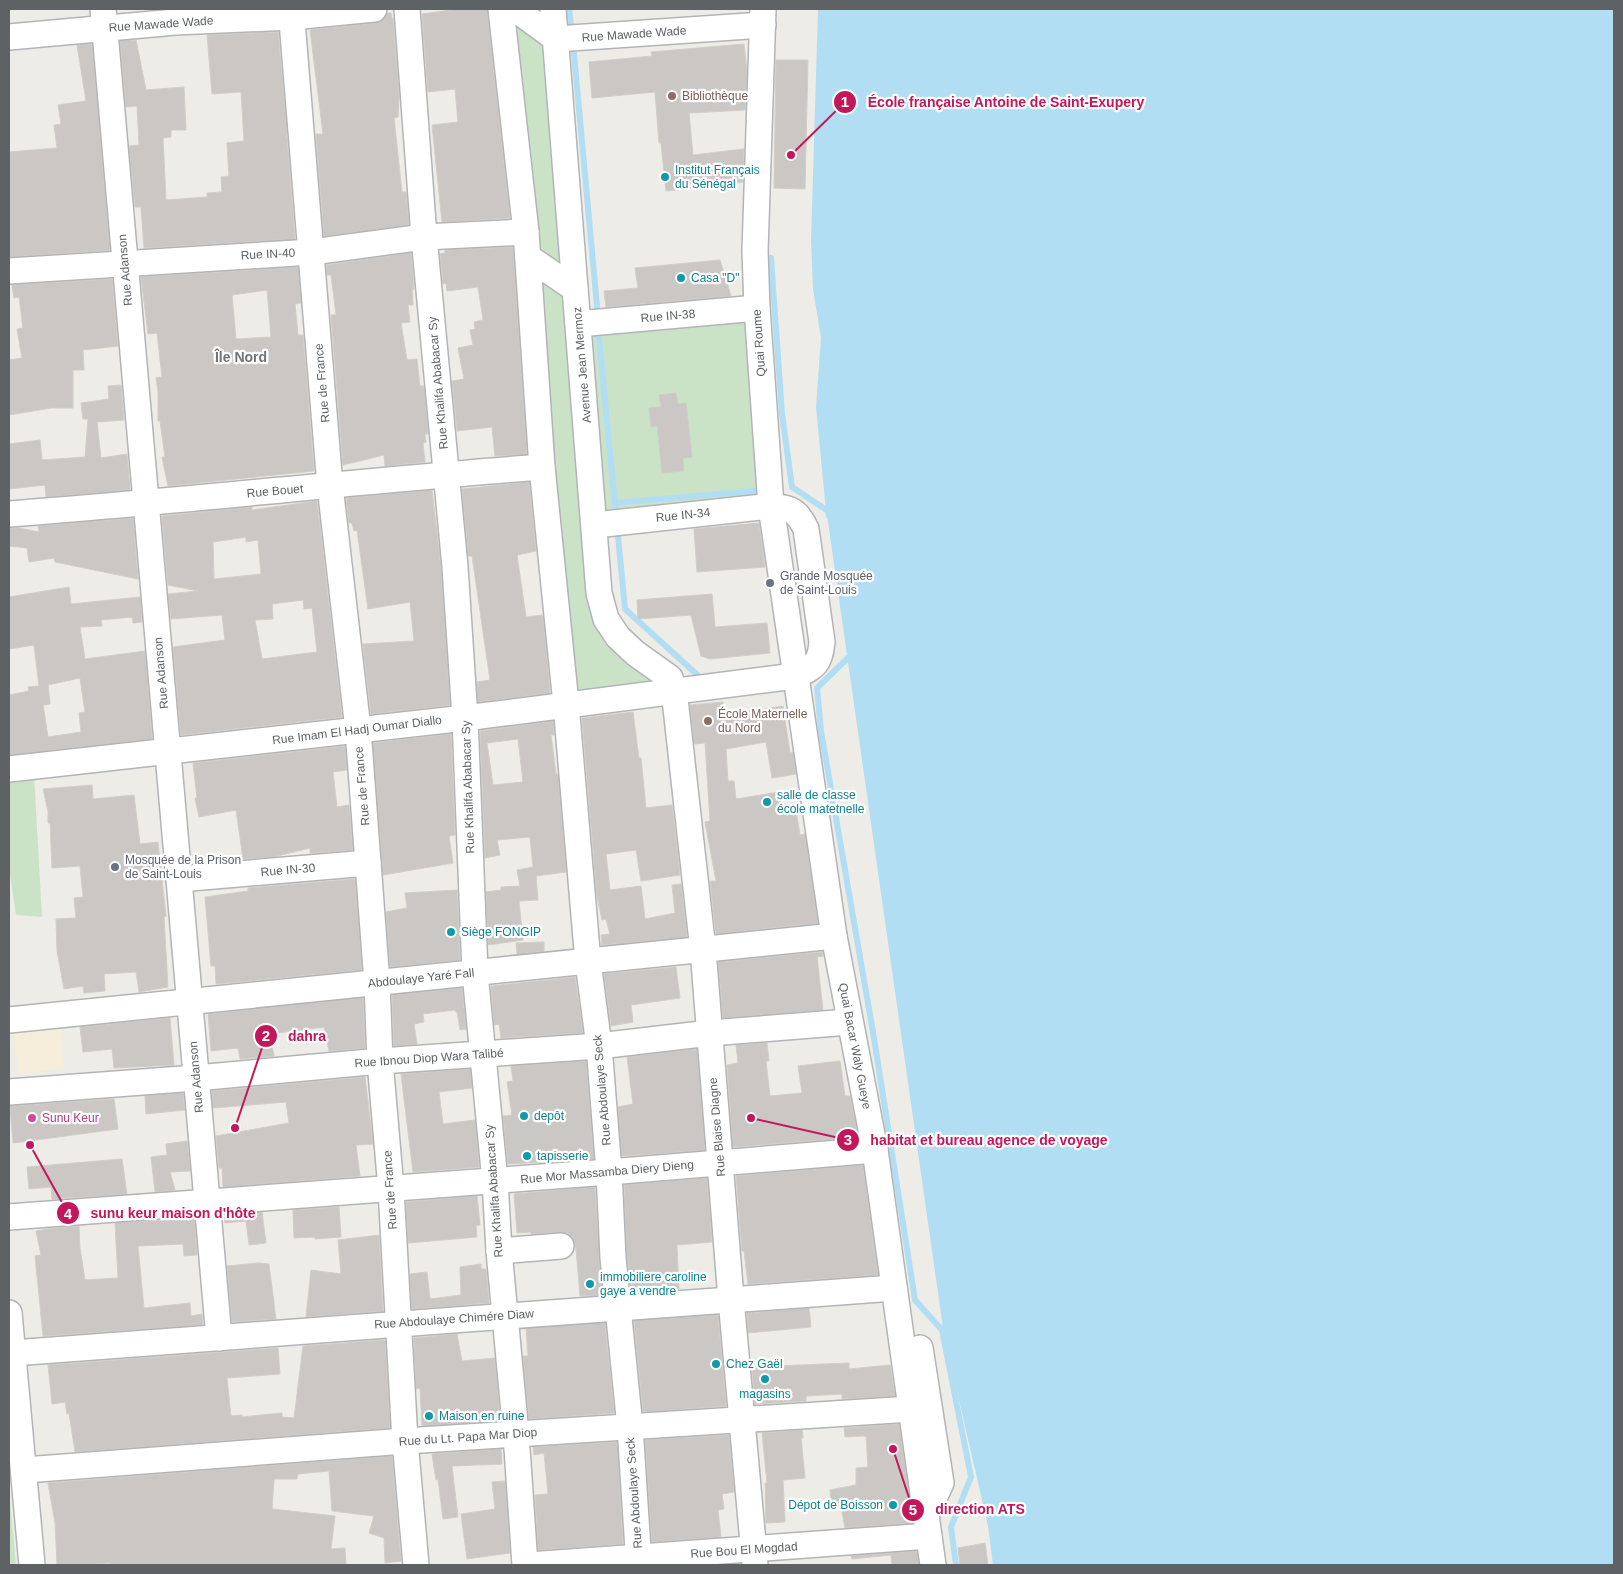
<svg xmlns="http://www.w3.org/2000/svg" width="1623" height="1574" font-family="Arial,sans-serif">
  <style>
    .green { fill: #cae3c7 }
    .sand { fill: #f6eddb }
    .water { fill: #b2def4 }
    .lines { fill: none; stroke-linecap: round; stroke-linejoin: round }
    .stream { stroke: #b2def4; stroke-width: 6 }
    .building { fill: #cac7c4; stroke: #d3cdc6; fill-rule: evenodd }
    .minor-casing { stroke: #b2b4b7; stroke-width: 28 }
    .minor { stroke: #fff; stroke-width: 25 }
    .education-dot { fill: #8d6e63; stroke: #fff; stroke-width: 2 }
    .culture-dot { fill: #0f9aa8; stroke: #fff; stroke-width: 2 }
    .worship-dot { fill: #6b7280; stroke: #fff; stroke-width: 2 }
    .hotel-dot { fill: #d1479c; stroke: #fff; stroke-width: 2 }
    .labels { text-anchor: middle; dominant-baseline: central; stroke-width: 4.5; stroke-linejoin: round; paint-order: stroke }
    .street-label { font-size: 12px; fill: #5e6265; stroke: #fff }
    .education-label { font-size: 12px; fill: #785e54; stroke: #fff; text-anchor: start }
    .culture-label { font-size: 12px; fill: #0d838f; stroke: #fff; text-anchor: start }
    .worship-label { font-size: 12px; fill: #5b616d; stroke: #fff; text-anchor: start }
    .hotel-label { font-size: 12px; fill: #b23c85; stroke: #fff; text-anchor: start }
    .neighbourhood-label { font-size: 14px; font-weight: bold; fill: #707477; stroke: #fff }
    .leader { fill: none; stroke: #c2185b; stroke-width: 2 }
    .callout-dot { fill: #c2185b; stroke: #fff; stroke-width: 2 }
    .mark-label { font-size: 15px; text-anchor: middle; font-weight: bold; fill: #fff }
    .callout-label { font-size: 14px; text-anchor: middle; font-weight: bold; fill: #c2185b; stroke: #fff; stroke-width: 4.5; stroke-linejoin: round; paint-order: stroke }
  </style>
  <rect width="100%" height="100%" fill="#eeece7"/>
  <g class="green">
    <polygon points="507,9 545,9 593,607 669,686 571,698"/>
    <polygon points="750,316 761,501 605,514 591,330"/>
    <polygon points="34,775 42,917 16,915 9,868 9,778"/>
    <polygon points="9,1488 16,1565 9,1565"/>
  </g>
  <polygon class="sand" points="60,1024 64,1068 19,1074 12,1027"/>
  <polygon class="water" points="818,9 1614,9 1614,1565 993,1565 988,1526 944,1335 825,501 816,407 821,338 813,289 811,240"/>
  <g class="lines">
    <g class="stream">
      <polyline points="569,9 572,33"/>
      <polyline points="573,43 598,317"/>
      <polyline points="771,258 782,414 792,487 828,511 829,516"/>
      <polyline points="598,327 616,516"/>
      <polyline points="615,503 765,490"/>
      <polyline points="617,526 625,609 704,681"/>
      <polyline points="852,654 817,688 821,731 874,1038 915,1300 942,1330 971,1477 951,1527 956,1565"/>
      <polyline points="803,927 828,924"/>
    </g>
  </g>
  <g class="building">
    <polygon points="458,9 487,9 510,218 442,222 432,125 458,122 455,89 428,92 422,14"/>
    <polygon points="387,13 391,13 392,19 393,18 399,96 398,117 394,118 402,192 406,192 409,225 324,236 316,134 323,134 310,30 375,23 383,20"/>
    <polygon points="278,32 287,132 286,138 287,137 295,239 144,248 141,207 135,207 129,146 139,145 137,106 126,107 120,41 136,40 146,90 184,87 186,130 171,130 171,137 163,138 166,200 207,197 207,193 222,192 221,177 229,176 227,143 244,141 241,92 212,94 207,35"/>
    <polygon points="92,44 110,250 9,257 9,152 57,148 54,125 61,124 58,105 86,101 77,45"/>
    <polygon points="744,44 747,72 745,110 689,113 693,155 744,149 743,182 666,191 661,143 659,143 655,92 592,98 589,62 652,56 651,52"/>
    <polygon points="776,60 808,60 805,189 774,188"/>
    <polygon points="513,247 527,454 495,456 492,427 457,431 452,381 464,379 458,348 473,345 470,330 475,329 474,322 483,320 478,287 447,291 446,283 443,284 440,254 445,253 445,250"/>
    <polygon points="411,253 414,289 412,290 413,305 408,305 410,322 401,323 407,360 417,359 420,386 424,386 428,434 425,434 426,442 423,443 425,462 385,466 384,455 343,465 331,315 336,315 331,275 327,275 326,265"/>
    <polygon points="720,260 731,296 606,307 604,291 638,288 635,268"/>
    <path d="M298,267L301,303L295,304L298,335H303L314,471L168,486L162,457H165L160,421H158V392L156,378L162,377L157,333L148,334L141,277ZM267,290L271,337L236,339L232,295Z"/>
    <polygon points="112,279 118,346 83,350 84,370 73,370 73,408 51,408 9,415 9,360 22,358 17,329 23,328 19,297 14,298 12,285"/>
    <polygon points="121,385 124,420 97,422 101,458 127,454 130,490 46,497 45,485 9,489 9,444 40,440 42,460 85,457 88,419 83,419 81,403 109,399 108,386"/>
    <polygon points="676,393 678,404 686,403 692,457 683,458 684,471 662,473 657,426 651,427 649,408 661,407 659,395"/>
    <polygon points="529,482 536,551 517,555 526,617 543,615 550,693 478,702 477,682 490,680 472,556 468,556 462,489"/>
    <polygon points="432,490 441,568 450,705 371,714 363,644 414,641 410,602 368,609 357,530 354,531 352,523 349,523 346,498"/>
    <path d="M317,501L342,717L181,735L173,647L225,640L222,615L171,619L168,594L198,591L168,585L162,516L252,507V510ZM246,537V542L258,540L261,574L214,579L213,542ZM303,600L304,609L312,608L317,652L262,659L255,620L273,619L272,604Z"/>
    <polygon points="133,518 138,579 55,562 54,558 29,562 27,548 9,546 9,528 19,528 39,532 38,526"/>
    <polygon points="759,523 765,567 697,572 694,529"/>
    <path d="M69,587L71,604L140,597L142,622L133,623L132,617L101,620L102,626L80,627L85,659L145,651L152,739L9,755V695L29,691L28,687L39,686L34,645L9,649V597ZM80,678L85,712L79,713L81,732L48,737L43,705L50,704L48,685Z"/>
    <polygon points="712,594 715,627 767,623 770,653 710,659 701,656 691,615 638,619 637,600"/>
    <polygon points="723,702 724,715 783,706 790,753 793,752 796,774 772,778 766,742 726,749 728,781 734,781 736,799 779,792 782,812 796,810 800,835 805,834 818,923 716,934 710,881 716,881 705,822 710,821 705,743 694,744 690,705"/>
    <polygon points="633,712 639,758 641,758 646,808 672,805 680,875 641,881 636,850 606,854 610,890 641,886 645,919 675,913 672,885 681,884 687,937 602,945 601,935 610,934 606,919 602,920 597,896 582,718"/>
    <path d="M553,721L554,735H551L556,774H558L566,872L536,876L538,900L519,901L523,940L488,945L486,892L501,890V887L520,886L517,870L533,867L530,837L497,840L500,855L485,858L480,731ZM518,739L523,782L493,785L487,743Z"/>
    <polygon points="451,734 455,835 449,836 453,863 383,875 373,743"/>
    <polygon points="345,746 347,770 333,772 337,807 349,805 353,850 310,853 310,848 273,857 243,859 236,810 199,817 195,798 197,798 193,763"/>
    <polygon points="92,785 93,799 134,795 140,844 158,842 166,916 164,917 168,987 139,992 136,972 104,974 105,991 84,993 83,986 64,989 57,951 56,919 76,918 74,898 83,897 80,866 52,868 50,823 48,823 48,811 43,789"/>
    <polygon points="355,879 362,970 216,984 215,966 211,966 205,897 248,891 248,888"/>
    <polygon points="457,890 460,960 390,967 386,912 407,908 405,893"/>
    <polygon points="544,942 544,951 517,954 516,943"/>
    <polygon points="822,952 823,956 817,957 823,1010 723,1018 718,962"/>
    <polygon points="676,967 680,998 631,1005 633,1022 611,1026 604,974"/>
    <polygon points="575,977 583,1033 501,1038 499,1024 494,1025 491,986"/>
    <polygon points="462,988 466,1029 460,1030 457,1012 456,1012 455,1010 423,1014 424,1022 414,1024 417,1044 394,1046 392,995"/>
    <polygon points="363,998 365,1048 329,1051 324,1027 270,1034 274,1056 240,1059 238,1048 211,1051 208,1014"/>
    <polygon points="170,1018 174,1065 114,1068 112,1049 83,1052 80,1027"/>
    <polygon points="767,1043 769,1061 766,1061 770,1096 802,1093 798,1066 840,1061 845,1096 850,1096 858,1137 733,1147 727,1065 738,1063 736,1045"/>
    <polygon points="697,1049 705,1150 622,1156 618,1107 633,1104 627,1057"/>
    <polygon points="586,1061 594,1159 508,1164 503,1116 512,1115 507,1082 513,1081 511,1066"/>
    <polygon points="470,1069 472,1088 439,1092 443,1124 475,1120 479,1167 413,1172 401,1074"/>
    <polygon points="365,1077 373,1144 356,1145 360,1176 223,1187 222,1168 219,1168 216,1136 289,1123 286,1102 213,1108 212,1091"/>
    <polygon points="183,1093 185,1110 146,1114 145,1096"/>
    <polygon points="114,1099 118,1129 13,1143 10,1106"/>
    <polygon points="187,1141 190,1171 170,1172 175,1190 155,1192 151,1157 167,1155 166,1144"/>
    <polygon points="122,1159 127,1194 52,1199 51,1187 29,1189 27,1167"/>
    <polygon points="863,1165 878,1275 748,1284 744,1251 742,1251 736,1176"/>
    <polygon points="707,1178 712,1242 677,1245 679,1289 631,1292 627,1257 624,1185"/>
    <polygon points="595,1187 599,1259 602,1295 580,1296 576,1248 573,1238 568,1233 560,1232 531,1234 531,1232 517,1233 514,1194"/>
    <polygon points="477,1196 480,1225 476,1226 477,1237 408,1243 406,1202"/>
    <polygon points="339,1207 341,1237 315,1239 315,1237 294,1238 293,1210"/>
    <polygon points="262,1212 266,1243 249,1245 246,1221 225,1223 225,1215"/>
    <polygon points="194,1218 197,1255 184,1256 183,1244 138,1246 144,1308 190,1303 191,1316 202,1314 203,1325 43,1336 35,1256 41,1255 36,1231 47,1229 79,1226 80,1248 85,1280 118,1278 115,1223"/>
    <polygon points="379,1235 383,1311 306,1317 311,1270 341,1274 338,1240"/>
    <polygon points="258,1263 269,1264 276,1319 232,1322 227,1266"/>
    <polygon points="481,1264 481,1269 486,1269 489,1303 412,1309 410,1274 427,1272 430,1299 461,1295 460,1267"/>
    <polygon points="809,1308 811,1327 748,1333 747,1313"/>
    <polygon points="718,1315 726,1406 643,1412 634,1321"/>
    <polygon points="605,1323 614,1413 529,1419 523,1356 528,1356 526,1329"/>
    <polygon points="457,1334 462,1361 495,1358 500,1421 422,1426 420,1388 416,1389 414,1338"/>
    <polygon points="385,1340 390,1428 75,1452 69,1413 67,1414 65,1402 52,1404 48,1365 278,1348 280,1374 227,1378 231,1416 242,1415 242,1417 282,1413 282,1417 294,1418 303,1346"/>
    <polygon points="849,1363 849,1369 890,1365 895,1396 842,1399 842,1394 806,1396 806,1401 755,1404 752,1367"/>
    <polygon points="899,1424 913,1523 845,1528 841,1506 831,1507 830,1490 856,1485 856,1468 868,1467 866,1436 845,1437 844,1428"/>
    <polygon points="802,1430 803,1438 801,1438 805,1478 783,1480 785,1522 766,1523 765,1483 767,1483 762,1433"/>
    <polygon points="729,1435 734,1492 722,1494 724,1509 718,1510 721,1537 652,1542 645,1440"/>
    <polygon points="617,1442 623,1544 538,1550 535,1495 548,1494 544,1453 534,1455 533,1447"/>
    <polygon points="501,1449 502,1464 452,1466 458,1517 443,1519 438,1479 436,1480 432,1454"/>
    <polygon points="392,1456 401,1561 385,1563 384,1538 369,1533 374,1516 332,1511 329,1471 298,1474 297,1479 274,1479 272,1509 335,1516 331,1549 345,1548 346,1565 110,1565 110,1563 84,1565 57,1565 55,1523 48,1483"/>
    <polygon points="505,1481 510,1553 467,1559 461,1514 495,1509 492,1482"/>
    <polygon points="985,1543 988,1565 960,1565 958,1548"/>
    <polygon points="917,1551 919,1565 892,1565 891,1555 852,1559 851,1556"/>
  </g>
  <g class="lines">
    <defs>
      <g id="minor">
        <polyline points="103,9 219,1338"/>
        <polyline points="291,9 330,486 358,729 368,863 377,983 380,1061 391,1189 405,1441 416,1565"/>
        <polyline points="407,9 424,237 455,567 465,718 475,973 495,1181 499,1251 516,1434 525,1565"/>
        <polyline points="501,9 526,232 542,467 566,704 588,962 599,1046 609,1172 613,1258 630,1427 639,1565"/>
        <polyline points="515,9 556,39 763,25"/>
        <polyline points="553,9 599,593 606,619 618,637 635,653 670,678 674,690 703,950 731,1299 755,1565"/>
        <polyline points="763,9 755,251 757,308 771,506 834,936 875,1150 933,1565"/>
        <polyline points="9,37 175,22 292,17 374,9"/>
        <polyline points="528,257 575,289"/>
        <polyline points="9,271 312,252 424,237 526,232"/>
        <polyline points="578,324 757,308"/>
        <path d="M9,514C187,501 364,480 542,467"/>
        <path d="M9,769L465,718L795,676C814,667 820,665 822,642L806,529C797,510 791,508 771,506L595,525"/>
        <polyline points="179,879 368,863"/>
        <polyline points="9,1020 834,936"/>
        <polyline points="9,1092 196,1078 380,1061 599,1046 710,1033 849,1022"/>
        <polyline points="9,1217 609,1172 875,1150"/>
        <polyline points="499,1251 561,1246"/>
        <polyline points="9,1313 32,1565"/>
        <polyline points="920,1348 941,1483 926,1515"/>
        <path d="M13,1353C307,1332 600,1308 894,1288"/>
        <polyline points="25,1470 405,1441 911,1409"/>
        <polyline points="529,1565 929,1536"/>
      </g>
    </defs>
    <use href="#minor" class="minor-casing"/>
    <use href="#minor" class="minor"/>
  </g>
  <g class="education-dot">
    <circle cx="672" cy="96" r="5"/>
    <circle cx="708" cy="721" r="5"/>
  </g>
  <g class="culture-dot">
    <circle cx="665" cy="177" r="5"/>
    <circle cx="681" cy="278" r="5"/>
    <circle cx="767" cy="802" r="5"/>
    <circle cx="451" cy="932" r="5"/>
    <circle cx="524" cy="1116" r="5"/>
    <circle cx="527" cy="1156" r="5"/>
    <circle cx="590" cy="1284" r="5"/>
    <circle cx="716" cy="1364" r="5"/>
    <circle cx="765" cy="1379" r="5"/>
    <circle cx="429" cy="1416" r="5"/>
    <circle cx="893" cy="1505" r="5"/>
  </g>
  <g class="worship-dot">
    <circle cx="770" cy="583" r="5"/>
    <circle cx="115" cy="867" r="5"/>
  </g>
  <circle class="hotel-dot" cx="32" cy="1118" r="5"/>
  <g class="labels">
    <g class="street-label">
      <text transform="translate(161 24) rotate(-4)">Rue Mawade Wade</text>
      <text transform="translate(634 34) rotate(-4)">Rue Mawade Wade</text>
      <text transform="translate(268 254) rotate(-3)">Rue IN-40</text>
      <text transform="translate(125 270) rotate(-95)">Rue Adanson</text>
      <text transform="translate(668 316) rotate(-5)">Rue IN-38</text>
      <text transform="translate(759 343) rotate(-94)">Quai Roume</text>
      <text transform="translate(582 365) rotate(-95)">Avenue Jean Mermoz</text>
      <text transform="translate(322 383) rotate(-95)">Rue de France</text>
      <text transform="translate(438 383) rotate(-95)">Rue Khalifa Ababacar Sy</text>
      <text transform="translate(275 491) rotate(-5)">Rue Bouet</text>
      <text transform="translate(683 515) rotate(-6)">Rue IN-34</text>
      <text transform="translate(161 673) rotate(-95)">Rue Adanson</text>
      <text transform="translate(357 730) rotate(-7)">Rue Imam El Hadj Oumar Diallo</text>
      <text transform="translate(362 786) rotate(-95)">Rue de France</text>
      <text transform="translate(468 787) rotate(-92)">Rue Khalifa Ababacar Sy</text>
      <text transform="translate(288 870) rotate(-5)">Rue IN-30</text>
      <text transform="translate(421 978) rotate(-6)">Abdoulaye Yaré Fall</text>
      <text transform="translate(855 1046) rotate(79)">Quai Bacar Waly Gueye</text>
      <text transform="translate(429 1058) rotate(-4)">Rue Ibnou Diop Wara Talibé</text>
      <text transform="translate(196 1077) rotate(-95)">Rue Adanson</text>
      <text transform="translate(602 1090) rotate(-95)">Rue Abdoulaye Seck</text>
      <text transform="translate(717 1127) rotate(-95)">Rue Blaise Diagne</text>
      <text transform="translate(607 1172) rotate(-5)">Rue Mor Massamba Diery Dieng</text>
      <text transform="translate(390 1190) rotate(-94)">Rue de France</text>
      <text transform="translate(494 1191) rotate(-94)">Rue Khalifa Ababacar Sy</text>
      <text transform="translate(454 1319) rotate(-4)">Rue Abdoulaye Chimére Diaw</text>
      <text transform="translate(468 1437) rotate(-4)">Rue du Lt. Papa Mar Diop</text>
      <text transform="translate(634 1493) rotate(-94)">Rue Abdoulaye Seck</text>
      <text transform="translate(744 1550) rotate(-4)">Rue Bou El Mogdad</text>
    </g>
    <g class="education-label">
      <text x="682" y="96">Bibliothèque</text>
      <text x="718" y="714">École Maternelle<tspan x="718" dy="14">du Nord</tspan></text>
    </g>
    <g class="culture-label">
      <text x="675" y="170">Institut Français<tspan x="675" dy="14">du Sénégal</tspan></text>
      <text x="691" y="278">Casa "D"</text>
      <text x="777" y="795">salle de classe<tspan x="777" dy="14">école matetnelle</tspan></text>
      <text x="461" y="932">Siège FONGIP</text>
      <text x="534" y="1116">depôt</text>
      <text x="537" y="1156">tapisserie</text>
      <text x="600" y="1277">immobiliere caroline<tspan x="600" dy="14">gaye a vendre</tspan></text>
      <text x="726" y="1364">Chez Gaël</text>
      <text x="765" y="1394" text-anchor="middle">magasins</text>
      <text x="439" y="1416">Maison en ruine</text>
      <text x="883" y="1505" text-anchor="end">Dépot de Boisson</text>
    </g>
    <g class="worship-label">
      <text x="780" y="576">Grande Mosquée<tspan x="780" dy="14">de Saint-Louis</tspan></text>
      <text x="125" y="860">Mosquée de la Prison<tspan x="125" dy="14">de Saint-Louis</tspan></text>
    </g>
    <g class="hotel-label">
      <text x="42" y="1118">Sunu Keur</text>
    </g>
    <g class="neighbourhood-label">
      <text x="241" y="357">Île Nord</text>
    </g>
  </g>
  <path class="leader" d="M791 155L845 102M235 1128L266 1036M751 1118L848 1140M30 1145L68 1213M893 1449L913 1510"/>
  <g class="callout-dot">
    <circle cx="791" cy="155" r="5"/>
    <circle cx="235" cy="1128" r="5"/>
    <circle cx="751" cy="1118" r="5"/>
    <circle cx="30" cy="1145" r="5"/>
    <circle cx="893" cy="1449" r="5"/>
    <circle cx="845" cy="102" r="12"/>
    <circle cx="266" cy="1036" r="12"/>
    <circle cx="848" cy="1140" r="12"/>
    <circle cx="68" cy="1213" r="12"/>
    <circle cx="913" cy="1510" r="12"/>
  </g>
  <g class="mark-label">
    <text x="845" y="107">1</text>
    <text x="266" y="1041">2</text>
    <text x="848" y="1145">3</text>
    <text x="68" y="1219">4</text>
    <text x="913" y="1515">5</text>
  </g>
  <g class="callout-label">
    <text x="1006" y="107">École française Antoine de Saint-Exupery</text>
    <text x="307" y="1041">dahra</text>
    <text x="989" y="1145">habitat et bureau agence de voyage</text>
    <text x="173" y="1218">sunu keur maison d'hôte</text>
    <text x="980" y="1514">direction ATS</text>
  </g>
  <rect width="1623" height="1574" fill="none" stroke="#5e6265" stroke-width="20"/>
</svg>
